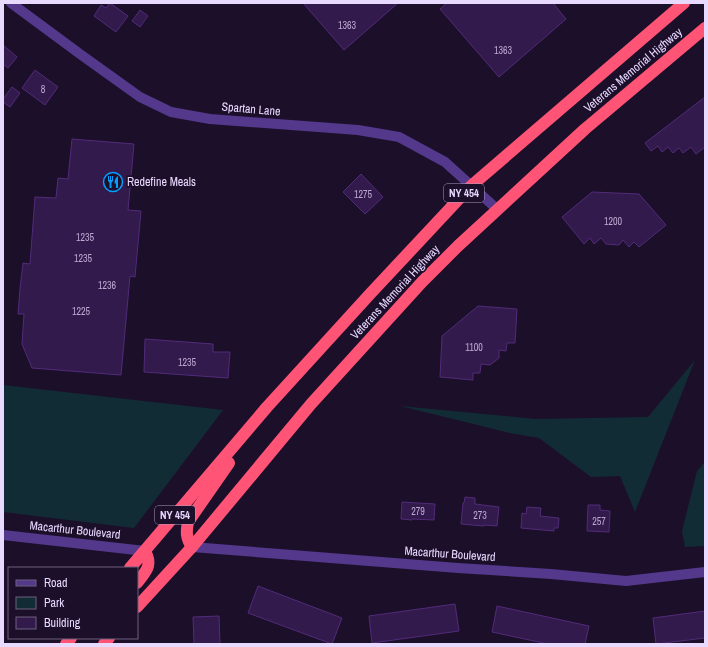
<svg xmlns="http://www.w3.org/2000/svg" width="708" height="647" font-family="'Archivo Narrow',sans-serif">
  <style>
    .green { fill: #122c35 }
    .building { fill: #331a4c; stroke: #512b79 }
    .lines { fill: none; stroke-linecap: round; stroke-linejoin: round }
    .street { stroke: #53388b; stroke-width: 10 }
    .highway { stroke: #ff5475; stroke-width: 12 }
    .labels { text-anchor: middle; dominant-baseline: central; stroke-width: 3.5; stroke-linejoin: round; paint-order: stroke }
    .number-label { font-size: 10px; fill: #bba9d2 }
    .shield { fill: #1c0f2a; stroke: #ab9cbf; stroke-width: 1 }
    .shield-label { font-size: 11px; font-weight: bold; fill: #e8d9ff }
    .street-label { font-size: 12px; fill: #e8d9ff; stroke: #1c0f2a }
    .poi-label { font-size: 12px; fill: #e8d9ff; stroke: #1c0f2a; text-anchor: start }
  </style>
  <rect width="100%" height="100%" fill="#1c0f2a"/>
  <g class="green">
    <polygon points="695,360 635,512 620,476 591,477 539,438 510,433 400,406 536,419 648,417"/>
    <polygon points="3,385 223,410 134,528 3,512"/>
    <polygon points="705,462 705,546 685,547 682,531 697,471"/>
  </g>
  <g class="building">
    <polygon points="110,3 128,16 116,32 94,16 101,5 106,8"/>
    <polygon points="303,3 398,3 344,50"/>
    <polygon points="447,3 553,3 566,19 499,77 440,9"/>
    <polygon points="140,10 148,16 140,27 132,21"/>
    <polygon points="3,45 17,57 8,68 3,64"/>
    <polygon points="35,70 58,87 45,105 22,88"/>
    <polygon points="12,87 20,93 10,107 3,102 3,99"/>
    <polygon points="705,97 705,147 696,154 691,147 683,153 679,148 673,153 668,147 662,152 658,146 651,151 645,143"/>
    <polygon points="72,139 134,144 128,210 141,211 135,277 130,276 121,375 32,368 22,344 24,314 18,314 20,289 23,263 30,264 35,197 56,198 58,178 68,179"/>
    <polygon points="361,174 383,197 365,214 343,192"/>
    <polygon points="592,192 639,194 666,225 639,247 634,242 629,247 623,240 619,245 606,244 601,238 594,244 590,238 584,244 562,217"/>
    <polygon points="478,306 517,309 515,343 507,343 506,351 499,350 499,358 490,365 481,364 480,373 473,373 473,380 440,377 442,336"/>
    <polygon points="145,339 213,344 213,352 230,352 228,378 144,372"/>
    <polygon points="465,497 475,498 475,504 499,507 497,526 484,525 484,526 461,524 463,503 464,503"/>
    <polygon points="402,502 435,504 434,520 412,519 412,520 401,519"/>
    <polygon points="588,505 600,505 600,510 610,511 609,532 587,531"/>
    <polygon points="527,507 541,508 540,516 559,518 558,528 554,528 554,531 521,528 522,513 526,514"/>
    <polygon points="258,586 342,618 332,644 248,613"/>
    <polygon points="455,604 459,631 372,643 369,616"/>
    <polygon points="497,606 589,626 585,644 548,644 492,632"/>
    <polygon points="705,611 705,638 656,644 653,618"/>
    <polygon points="219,616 220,644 194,644 193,617"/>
  </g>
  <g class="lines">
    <g class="street">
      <polyline points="11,3 80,54 140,97 171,112 210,119 358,130 399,137 445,162 498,210"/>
      <polyline points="3,535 145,551"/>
      <polyline points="192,547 458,568 551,574 626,581 705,572"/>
    </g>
    <g class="highway">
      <path d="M192,547C186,538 186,532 188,522L229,463"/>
      <polyline points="130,568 267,407 370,294 471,186 684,3"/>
      <path d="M137,583C146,571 153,566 145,551"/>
      <polyline points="137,607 192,547 311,404 422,282 458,246 585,129 705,28"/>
      <polyline points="66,644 71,638"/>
      <polyline points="104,644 109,638"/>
    </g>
  </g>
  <defs>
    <symbol id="restaurant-ring" viewBox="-11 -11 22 22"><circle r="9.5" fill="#1c0f2a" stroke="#059eff" stroke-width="1.5"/><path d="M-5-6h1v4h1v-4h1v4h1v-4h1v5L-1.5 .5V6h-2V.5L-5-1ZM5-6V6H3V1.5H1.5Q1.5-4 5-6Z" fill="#059eff"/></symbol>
  </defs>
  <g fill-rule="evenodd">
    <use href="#restaurant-ring" x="102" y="171" width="22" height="22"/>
  </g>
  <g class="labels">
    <g class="number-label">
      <text x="347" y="25">1363</text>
      <text x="503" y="50">1363</text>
      <text x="43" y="89">8</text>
      <text x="363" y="194">1275</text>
      <text x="613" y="221">1200</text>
      <text x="85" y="237">1235</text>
      <text x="83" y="258">1235</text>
      <text x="107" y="285">1236</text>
      <text x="81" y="311">1225</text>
      <text x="474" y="347">1100</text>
      <text x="187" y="362">1235</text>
      <text x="418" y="511">279</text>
      <text x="480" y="515">273</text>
      <text x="599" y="521">257</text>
    </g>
    <g class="shield">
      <rect x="444" y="184" width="40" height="18" rx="3"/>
      <rect x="155" y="506" width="40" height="18" rx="3"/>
    </g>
    <g class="shield-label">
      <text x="464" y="193">NY 454</text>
      <text x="175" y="515">NY 454</text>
    </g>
    <g class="street-label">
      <text transform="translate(633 70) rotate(-40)">Veterans Memorial Highway</text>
      <text transform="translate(251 109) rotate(5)">Spartan Lane</text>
      <text transform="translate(395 292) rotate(-47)">Veterans Memorial Highway</text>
      <text transform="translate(75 530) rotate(6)">Macarthur Boulevard</text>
      <text transform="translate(450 554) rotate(4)">Macarthur Boulevard</text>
    </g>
    <g class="poi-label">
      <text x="127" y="182">Redefine Meals</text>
    </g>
  </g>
  <rect width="708" height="647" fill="none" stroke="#e8d9ff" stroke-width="8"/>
  <rect x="8" y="567" width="130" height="72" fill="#1c0f2a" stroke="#6e607f"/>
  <rect x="16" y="580" width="20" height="6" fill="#53388b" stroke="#6e607f"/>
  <text x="44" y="587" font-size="12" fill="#e8d9ff">Road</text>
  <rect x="16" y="597" width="20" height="12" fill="#122c35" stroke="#6e607f"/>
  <text x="44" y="607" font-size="12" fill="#e8d9ff">Park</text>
  <rect x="16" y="617" width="20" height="12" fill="#331a4c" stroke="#6e607f"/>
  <text x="44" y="627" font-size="12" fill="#e8d9ff">Building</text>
</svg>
